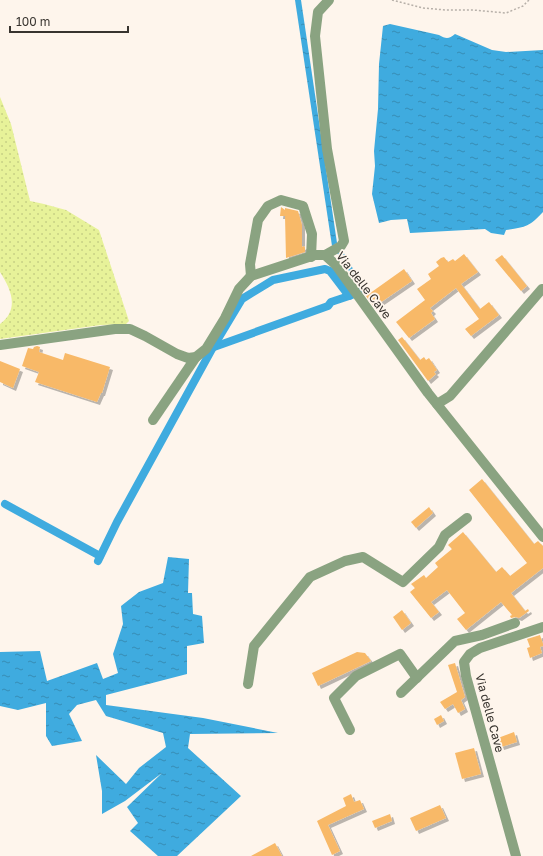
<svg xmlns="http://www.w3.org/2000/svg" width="543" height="856" font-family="'Golos Text',sans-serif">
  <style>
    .grass { fill: url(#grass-dots) }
    .water { fill: url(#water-ripples) }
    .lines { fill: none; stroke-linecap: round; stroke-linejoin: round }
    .canal { stroke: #3fabdf; stroke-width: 8 }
    .building { fill: #f8b968; filter: url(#shadow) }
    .path { stroke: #b7b0a9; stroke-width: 1.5; stroke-dasharray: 2 2; stroke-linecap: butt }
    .minor { stroke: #8aa381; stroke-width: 10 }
    .labels { text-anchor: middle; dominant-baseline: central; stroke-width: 3.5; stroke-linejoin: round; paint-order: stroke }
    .street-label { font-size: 12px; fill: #38342f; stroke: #fef5ec }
  </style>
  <defs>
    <pattern id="grass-dots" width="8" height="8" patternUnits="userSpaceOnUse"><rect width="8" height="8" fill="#e7f299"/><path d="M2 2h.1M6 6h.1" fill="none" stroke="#c7d084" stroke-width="1.8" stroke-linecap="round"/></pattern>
    <pattern id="water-ripples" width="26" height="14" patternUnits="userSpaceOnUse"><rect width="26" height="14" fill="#3fabdf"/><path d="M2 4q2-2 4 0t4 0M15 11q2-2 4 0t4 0" fill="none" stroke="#368cb5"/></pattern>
    <filter id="shadow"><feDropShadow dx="3" dy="3" stdDeviation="0" flood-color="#0004"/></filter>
  </defs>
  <rect width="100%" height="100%" fill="#fef5ec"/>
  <path class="grass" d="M0,97L11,124L30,201L44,204L66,210L99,230L129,321L126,324L101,325L0,339V324C20,309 11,289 0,272Z"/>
  <g class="water">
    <polygon points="295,0 301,0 337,243 332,246"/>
    <path d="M390,24L439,35C446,39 449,39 455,34L492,50L506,52L543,50V212C529,227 526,227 506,230L504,235L491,233L485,229L410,233L407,219L391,220L379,223L372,194L375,166L374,151L378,109L379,64L383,26Z"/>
    <polygon points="342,250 365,289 365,291 362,293 359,286 337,253"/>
    <polygon points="168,557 189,559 188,593 192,593 193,614 202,616 204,643 187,646 187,674 106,695 106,705 203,718 278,733 190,734 188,748 241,796 177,856 158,856 130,831 138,823 127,807 162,773 125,801 102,814 102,791 96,755 126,784 139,768 166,747 163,733 106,716 96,700 77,705 69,714 82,741 52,746 46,736 46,703 18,710 0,706 0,652 40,651 47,681 97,663 103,679 118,673 113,654 123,624 121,606 139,592 163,583"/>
  </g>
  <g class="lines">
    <g class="canal">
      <polyline points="214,347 328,306 331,302 349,296"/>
      <polyline points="5,504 100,556"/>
      <polyline points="98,561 117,522 212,349 242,299 273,280 325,269 330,271 349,296 361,291"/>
    </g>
  </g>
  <g class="building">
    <polygon points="281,207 285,210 285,208 298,211 302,225 302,247 304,246 305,248 305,252 286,258 285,216 280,216"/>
    <polygon points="464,254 478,272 461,284 480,309 489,302 499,315 471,336 465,329 479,319 456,288 430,308 433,311 431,313 435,319 409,338 396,322 425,300 417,289 431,279 428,274 439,266 436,262 441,258 444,257 448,262 453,259 455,261"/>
    <polygon points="502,255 527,286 521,291 495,260"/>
    <polygon points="404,269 412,281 374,307 366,296"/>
    <polygon points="402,337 420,360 424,357 426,360 429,358 437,370 434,372 436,374 428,381 398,340"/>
    <polygon points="37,346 40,347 39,352 63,360 65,353 110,367 102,393 101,393 97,402 35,382 39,372 22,366 28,348 33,349 34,347"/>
    <polygon points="0,361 20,369 13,388 0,382"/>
    <polygon points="482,479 534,544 538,541 543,546 543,568 511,593 525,611 528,609 529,611 519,618 516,617 511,618 510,616 512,615 501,602 466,630 457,619 465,613 447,590 431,602 439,612 431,618 410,592 415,588 411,584 424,575 426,578 438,567 435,563 452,549 448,545 463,532 496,572 502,567 510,576 527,563 469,490"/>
    <polygon points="429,507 433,513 416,528 411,522"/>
    <polygon points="402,610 411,623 402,630 393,617"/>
    <polygon points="540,635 543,644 543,646 540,647 542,653 530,658 527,648 530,647 527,639"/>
    <polygon points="357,652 365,653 371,661 318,686 312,673"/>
    <polygon points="455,663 465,697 461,700 465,709 458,713 453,704 445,709 440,702 457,692 448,665"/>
    <polygon points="441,715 444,721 437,725 434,719"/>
    <polygon points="514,732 517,742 501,747 498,738"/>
    <polygon points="474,748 481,774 462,779 455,753"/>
    <polygon points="351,794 354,802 360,800 364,809 328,825 340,851 332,855 317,821 346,806 343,798"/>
    <polygon points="440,805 446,818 416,831 410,818"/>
    <polygon points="390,814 392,821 375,828 372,821"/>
    <polygon points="275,843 282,856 251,856"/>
  </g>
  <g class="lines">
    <polyline class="path" points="392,0 423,8 446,10 473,10 506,13 523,6 529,0"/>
    <g class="minor">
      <polyline points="325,255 341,246 344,241 327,149 315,36 318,12 329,0"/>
      <polyline points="251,276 250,264 258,220 268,206 281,200 303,206 312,234 311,257"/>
      <polyline points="0,345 115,329 130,329 145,336 177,354 188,358 196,357 206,349 225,318 239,289 251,276 315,255 325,255 336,265 428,393 543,537"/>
      <polyline points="437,404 450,396 542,289"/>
      <polyline points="153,420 196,357"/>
      <polyline points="248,684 254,646 310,577 345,561 363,557 403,582 439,547 445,535 467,518"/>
      <polyline points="401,693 455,641 482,635 515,623"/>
      <polyline points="350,730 334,698 356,676 400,654 417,678"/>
      <polyline points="516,856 466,676 464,662 470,654 480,648 543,627"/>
    </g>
  </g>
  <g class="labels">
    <g class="street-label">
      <text transform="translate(364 285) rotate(52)">Via delle Cave</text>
      <text transform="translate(490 713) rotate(75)">Via delle Cave</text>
    </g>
  </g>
  <path d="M10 26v6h118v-6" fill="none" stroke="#38342f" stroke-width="2"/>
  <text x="16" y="26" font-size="12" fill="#38342f" stroke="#fef5ec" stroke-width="3" paint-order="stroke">100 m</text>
</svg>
